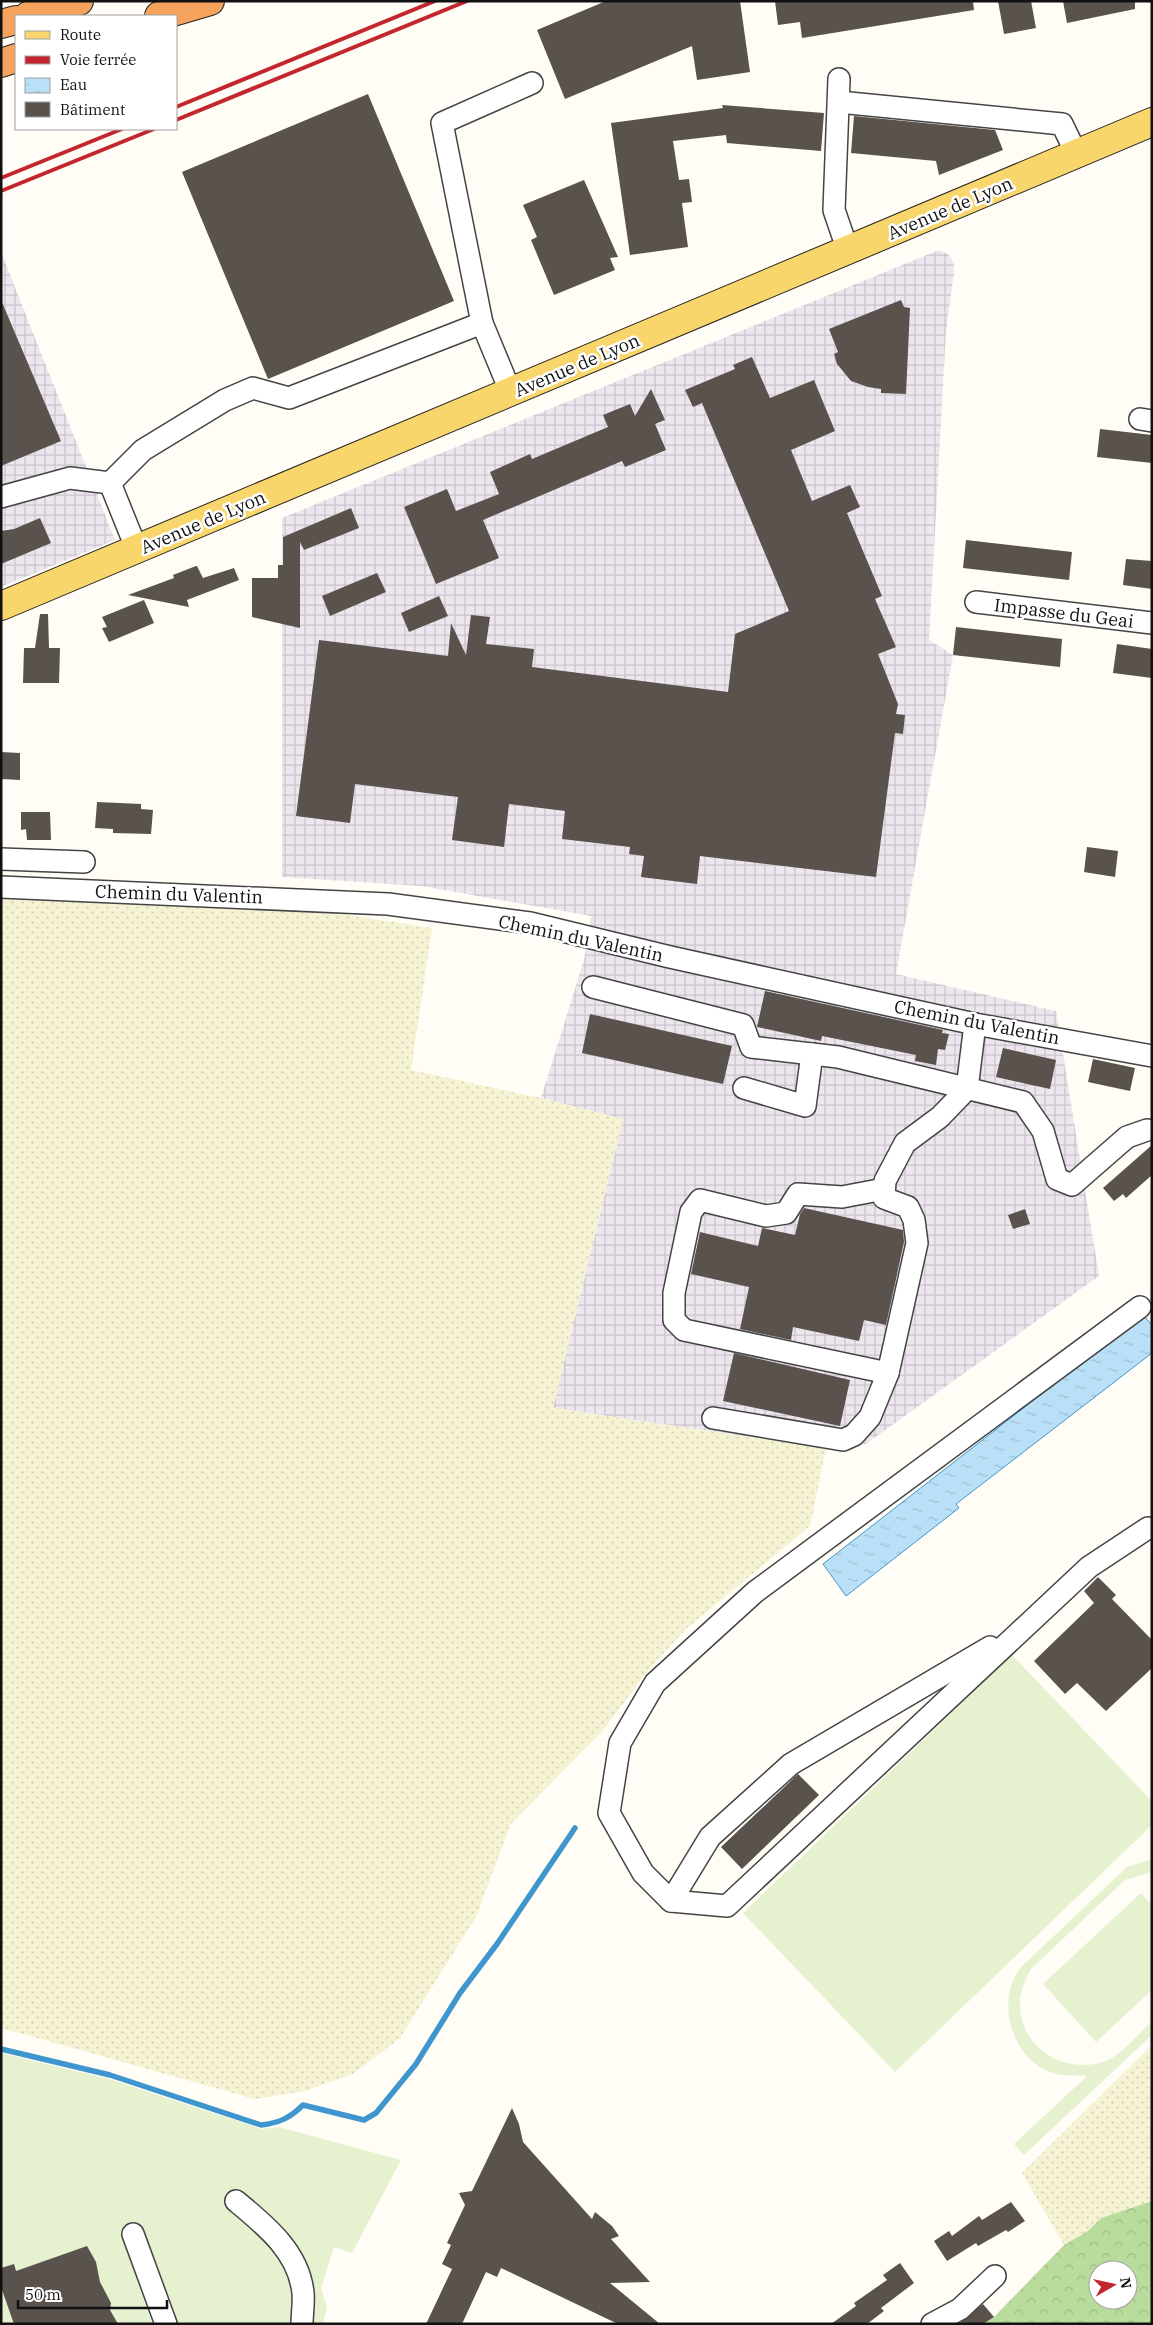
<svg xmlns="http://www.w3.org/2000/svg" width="1153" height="2325" font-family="'IBM Plex Serif',serif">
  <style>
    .industrial { fill: url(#industrial-grid) }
    .farmland { fill: url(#farmland-dots) }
    .forest { fill: url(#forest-crowns); fill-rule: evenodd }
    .pitch { fill: #e6f2cf }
    .water { fill: url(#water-ripples); stroke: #3f96cf }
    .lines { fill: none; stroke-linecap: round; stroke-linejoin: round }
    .stream { stroke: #3f96cf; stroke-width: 5.5 }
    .building { fill: #5a524d }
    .minor-casing { stroke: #444; stroke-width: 24 }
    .major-casing { stroke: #222; stroke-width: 30 }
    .highway-casing { stroke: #222; stroke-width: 30 }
    .minor { stroke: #fff; stroke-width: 21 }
    .major { stroke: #f9d66b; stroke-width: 28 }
    .highway { stroke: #f5a25d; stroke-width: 28 }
    .rail { stroke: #c4262e; stroke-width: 4 }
    .labels { text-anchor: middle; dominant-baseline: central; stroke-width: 5; stroke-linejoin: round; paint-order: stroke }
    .street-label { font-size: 18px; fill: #111; stroke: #fff }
  </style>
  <defs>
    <pattern id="industrial-grid" width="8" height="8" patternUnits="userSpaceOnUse" patternTransform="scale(1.25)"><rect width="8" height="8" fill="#eee6ef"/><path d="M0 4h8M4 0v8" fill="none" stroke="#cbc4cc"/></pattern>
    <pattern id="farmland-dots" width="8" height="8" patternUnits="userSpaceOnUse" patternTransform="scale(1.25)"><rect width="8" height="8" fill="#f6f3d4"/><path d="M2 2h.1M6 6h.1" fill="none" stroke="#d2cfb5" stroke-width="1.8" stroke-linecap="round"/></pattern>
    <pattern id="forest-crowns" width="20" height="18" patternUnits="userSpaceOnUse" patternTransform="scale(1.25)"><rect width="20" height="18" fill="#b9dc9c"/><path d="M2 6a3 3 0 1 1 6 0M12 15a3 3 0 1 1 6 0" fill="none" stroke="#9ebc85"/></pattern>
    <pattern id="water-ripples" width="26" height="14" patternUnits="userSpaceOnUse" patternTransform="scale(1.25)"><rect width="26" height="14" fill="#b9e0f7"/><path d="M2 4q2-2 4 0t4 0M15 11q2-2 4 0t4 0" fill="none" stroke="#9ebfd3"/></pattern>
  </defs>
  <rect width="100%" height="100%" fill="#fffdf5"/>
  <g class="industrial">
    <polygon points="939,250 948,254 954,263 954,273 946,331 929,640 953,655 896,974 1056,1011 1099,1276 866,1444 826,1448 553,1408 623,1119 541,1098 584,960 591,916 421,886 282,877 282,518"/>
    <polygon points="1,252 115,540 1,587"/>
  </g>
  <g class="farmland">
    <polygon points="1,895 282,905 432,928 411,1070 541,1098 623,1119 553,1408 826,1448 810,1526 685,1630 646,1673 605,1728 510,1825 477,1915 400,2038 353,2074 305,2091 255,2099 1,2028"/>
    <polygon points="1152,2045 1152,2201 1101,2218 1088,2231 1064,2245 1022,2173"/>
  </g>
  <path class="forest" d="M1152,2201V2324H983L994,2317L1064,2245L1088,2231L1101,2218ZM1098,2270H1128V2300H1098Z"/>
  <g class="pitch">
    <polygon points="1012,1655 1152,1801 1152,1825 895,2072 743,1913"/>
    <path d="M1152,1859V1872L1125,1880L1030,1970C1025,1982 1019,1993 1020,2006C1022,2050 1066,2075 1106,2061C1123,2054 1138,2034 1152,2021V2035L1024,2155L1014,2144L1087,2076C1073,2075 1059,2077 1045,2070C1017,2056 1003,2019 1010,1990C1011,1983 1016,1975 1019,1969L1127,1867Z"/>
    <polygon points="1141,1893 1152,1905 1152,1990 1096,2042 1043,1984"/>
    <polygon points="1,2053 109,2079 262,2129 279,2127 401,2160 352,2253 334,2247 321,2288 327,2307 323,2324 1,2324"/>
  </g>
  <polygon class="water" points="1143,1315 1152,1325 1152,1353 956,1504 959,1508 846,1596 823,1564"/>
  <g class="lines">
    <path class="stream" d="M1,2049L110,2075L261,2125C279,2123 290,2118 303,2105L364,2120L376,2113L416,2064L460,1993L497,1944L575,1828"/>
  </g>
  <g class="building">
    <polygon points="606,1 740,1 750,72 697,80 692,46 565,99 537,30"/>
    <polygon points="775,1 973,1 974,10 802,38 800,22 778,25"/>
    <polygon points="998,1 1031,1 1036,28 1004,34"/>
    <polygon points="1063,1 1135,1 1135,9 1067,23"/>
    <polygon points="368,94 454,301 268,379 182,172"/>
    <polygon points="722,105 824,113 821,151 727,143 726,135 673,141 679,180 689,179 692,202 682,203 688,247 630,255 611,123 723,108"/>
    <polygon points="854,116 995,130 1003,150 939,175 936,161 851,153"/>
    <polygon points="584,180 618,257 610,258 615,270 554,295 531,240 537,237 523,205"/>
    <polygon points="1,300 61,441 1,466"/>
    <polygon points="901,300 904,307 910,308 906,394 881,393 881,389 868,387 851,381 837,364 834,354 838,352 829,329"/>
    <polygon points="752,357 770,398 814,380 835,431 791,450 812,501 850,485 860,507 847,513 882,596 875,599 896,647 878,654 898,704 896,714 905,715 903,734 895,733 876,877 700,856 697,884 641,877 644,856 629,854 630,847 562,839 565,811 509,804 504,847 452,840 458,797 355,784 350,823 296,816 319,640 448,656 451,623 466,655 471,615 490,617 486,644 534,649 532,667 728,692 735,634 789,611 702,403 693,407 685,390 735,369 733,365"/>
    <polygon points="651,389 665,420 655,424 666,450 625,467 622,461 483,520 499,558 436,584 404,507 447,489 456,511 499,494 490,472 530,454 532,459 608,427 603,415 630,404 635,416"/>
    <polygon points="1100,429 1152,435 1152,463 1097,457"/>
    <polygon points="351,508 359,528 304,550 300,542 300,628 252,617 252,578 278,578 278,565 283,565 283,537"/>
    <polygon points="40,518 51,543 1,564 1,531 14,529"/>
    <polygon points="966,540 1072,552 1069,580 963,568"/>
    <polygon points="1126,559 1152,561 1152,589 1123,585"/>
    <polygon points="196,566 197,566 203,578 234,568 239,580 187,600 189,607 128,595 174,578 173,575"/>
    <polygon points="377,573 386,592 330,616 322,596"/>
    <polygon points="439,596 448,616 409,632 401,613"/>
    <polygon points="144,600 154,623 109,642 102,628 107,627 102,617"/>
    <polygon points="40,614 48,614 49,648 60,648 59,683 23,683 24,648 35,648"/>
    <polygon points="956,627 1062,639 1060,667 953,655"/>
    <polygon points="1117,644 1152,649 1152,678 1113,673"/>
    <polygon points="1,752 20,753 20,780 1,779"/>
    <polygon points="97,802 141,804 141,809 153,810 151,834 113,833 113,829 95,828"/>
    <polygon points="21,812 50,812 51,840 27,840 26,829 21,830"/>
    <polygon points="1087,847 1118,851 1115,877 1084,872"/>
    <polygon points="765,991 943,1030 942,1033 949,1034 945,1050 938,1049 936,1065 915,1061 916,1055 822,1036 821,1041 757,1027"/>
    <polygon points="590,1014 732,1046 723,1084 582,1053"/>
    <polygon points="1003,1048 1056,1060 1050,1089 996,1077"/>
    <polygon points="1093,1059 1135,1068 1130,1091 1088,1082"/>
    <polygon points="1152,1145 1152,1175 1126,1198 1123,1194 1114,1201 1103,1188"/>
    <polygon points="804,1208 903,1230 904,1242 886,1325 864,1320 859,1341 793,1327 791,1340 740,1329 749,1287 691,1274 700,1232 758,1246 762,1228 795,1235 800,1214"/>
    <polygon points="1025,1209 1030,1224 1013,1229 1008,1215"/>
    <polygon points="734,1353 850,1380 840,1426 723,1401"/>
    <polygon points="1098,1577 1116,1595 1112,1599 1152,1640 1152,1668 1106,1711 1077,1683 1065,1694 1034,1661 1094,1603 1084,1591"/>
    <polygon points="798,1774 819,1795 742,1869 721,1847"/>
    <polygon points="512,2108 519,2124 523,2142 592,2219 595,2212 612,2226 619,2236 611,2239 650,2282 610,2283 660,2324 618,2324 501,2268 497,2277 486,2272 462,2324 426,2324 452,2269 442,2264 451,2245 447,2243 465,2205 459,2193 472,2191"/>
    <polygon points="1011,2202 1025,2221 1008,2232 1006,2230 978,2246 976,2243 947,2261 934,2241 949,2231 952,2236 979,2216 982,2220"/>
    <polygon points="87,2246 96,2262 100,2282 111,2303 110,2310 118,2324 14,2324 1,2287 1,2268 14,2264 16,2271"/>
    <polygon points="900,2263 914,2283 881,2308 884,2311 867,2324 831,2324 856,2306 854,2303 887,2280 883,2275"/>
    <polygon points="983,2304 994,2317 983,2324 959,2324"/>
  </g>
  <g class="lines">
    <defs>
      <g id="minor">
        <polyline points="839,79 834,210 848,251"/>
        <polyline points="839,102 1062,124 1077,155"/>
        <polyline points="511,393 482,323 442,123 532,83"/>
        <polyline points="1140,419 1152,421"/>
        <polyline points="110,483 137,550"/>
        <polyline points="1,497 70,478 110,483 143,450 225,400 253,388 289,398 482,323"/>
        <polyline points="976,602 1152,623"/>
        <polyline points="1,859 84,862"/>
        <polyline points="1,887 388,904 530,923 670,957 975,1024 1152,1056"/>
        <polyline points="593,987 743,1025 751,1047 838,1057 1023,1102 1043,1131 1057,1179 1072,1185 1127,1137 1147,1130"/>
        <polyline points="744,1088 805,1106 812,1054"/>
        <polyline points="884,1189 842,1197 798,1194 786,1213 766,1216 700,1200 691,1212 674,1293 674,1320 684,1330 888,1373"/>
        <polyline points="1140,1307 755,1592 655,1683 620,1743 609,1813 643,1873 671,1901 727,1906 1089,1567 1148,1528"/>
        <polyline points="713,1418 843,1440 854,1435 870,1417 888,1373 917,1243 914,1220 908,1207 884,1198 885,1181 905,1143 940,1117 967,1089 975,1024"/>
        <polyline points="671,1901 710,1837 791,1764 990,1647"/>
        <path d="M236,2201C265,2225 299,2252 303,2293C304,2303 302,2314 302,2324"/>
        <polyline points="133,2234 166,2324"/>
        <polyline points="932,2324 960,2309 995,2276"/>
      </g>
      <polyline id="major" points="1,606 1152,122"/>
      <g id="highway">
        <polyline points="28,16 79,1"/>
        <polyline points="159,16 210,1"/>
        <polyline points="1,24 16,20"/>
        <polyline points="1,63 16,58"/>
      </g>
    </defs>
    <use href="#minor" class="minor-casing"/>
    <use href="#major" class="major-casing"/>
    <use href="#highway" class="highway-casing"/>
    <use href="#minor" class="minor"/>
    <use href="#major" class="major"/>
    <use href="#highway" class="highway"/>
    <g class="rail">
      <polyline points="176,107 435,1"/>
      <polyline points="176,120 467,1"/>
      <polyline points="1,178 122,129"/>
      <polyline points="1,191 154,129"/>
    </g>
  </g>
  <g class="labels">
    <g class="street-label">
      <text transform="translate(950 208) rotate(-23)">Avenue de Lyon</text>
      <text transform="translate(577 365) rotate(-23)">Avenue de Lyon</text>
      <text transform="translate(203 522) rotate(-23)">Avenue de Lyon</text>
      <text transform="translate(1064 613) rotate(7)">Impasse du Geai</text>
      <text transform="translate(179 894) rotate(2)">Chemin du Valentin</text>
      <text transform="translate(581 938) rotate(12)">Chemin du Valentin</text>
      <text transform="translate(977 1022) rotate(11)">Chemin du Valentin</text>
    </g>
  </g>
  <rect width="1153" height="2325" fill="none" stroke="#111111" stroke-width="5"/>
  <rect x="15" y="15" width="162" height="115" fill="#ffffff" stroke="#a0a0a0"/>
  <rect x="25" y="31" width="25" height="8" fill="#f9d66b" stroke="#a0a0a0"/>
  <text x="60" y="40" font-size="15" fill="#111111">Route</text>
  <rect x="25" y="56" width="25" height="8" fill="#c4262e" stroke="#a0a0a0"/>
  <text x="60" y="65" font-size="15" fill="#111111">Voie ferrée</text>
  <rect x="25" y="78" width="25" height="15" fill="url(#water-ripples)" stroke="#a0a0a0"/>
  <text x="60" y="90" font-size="15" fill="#111111">Eau</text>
  <rect x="25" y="102" width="25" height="15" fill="#5a524d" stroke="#a0a0a0"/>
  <text x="60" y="115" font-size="15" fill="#111111">Bâtiment</text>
  <g transform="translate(1113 2285) rotate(81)"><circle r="24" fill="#ffffff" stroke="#a0a0a0"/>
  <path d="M0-4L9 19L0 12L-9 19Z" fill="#c4262e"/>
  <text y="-8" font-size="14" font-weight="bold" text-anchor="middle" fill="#111111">N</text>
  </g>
  <path d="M18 2300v8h149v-8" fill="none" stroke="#111111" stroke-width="2.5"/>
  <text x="25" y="2300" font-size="15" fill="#111111" stroke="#ffffff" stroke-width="4" paint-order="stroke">50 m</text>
</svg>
